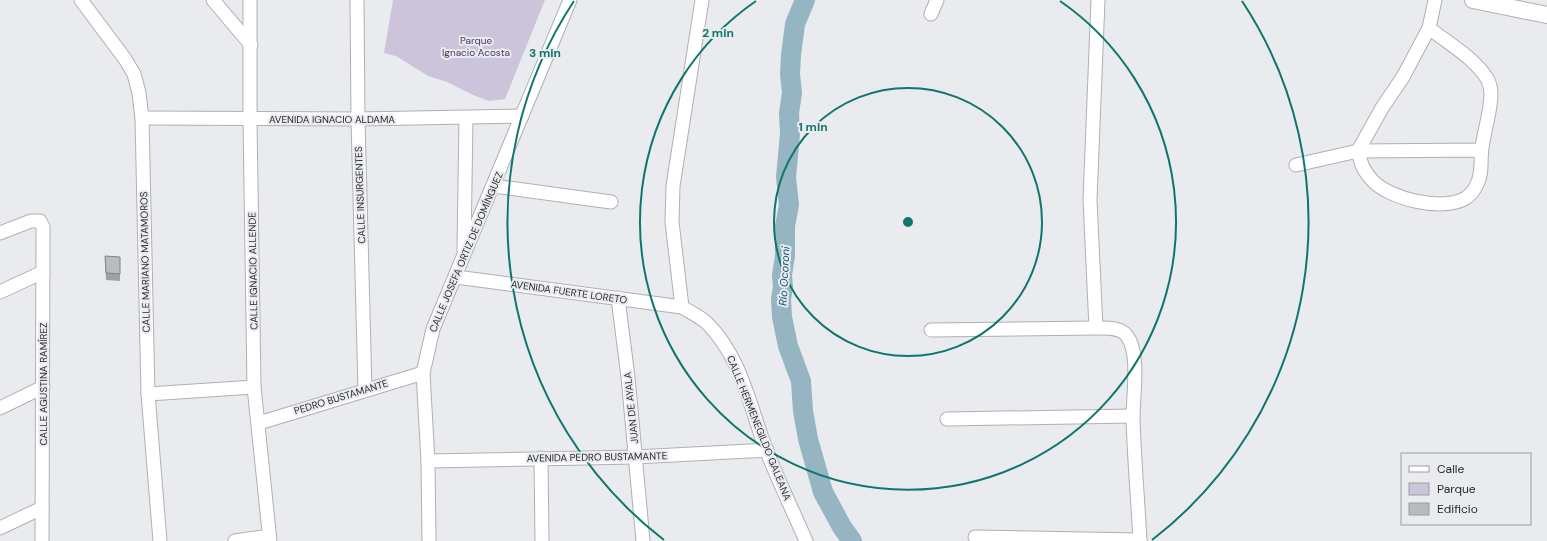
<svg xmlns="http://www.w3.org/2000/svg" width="1547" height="541" font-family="'DM Sans',sans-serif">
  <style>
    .green { fill: #ccc4db }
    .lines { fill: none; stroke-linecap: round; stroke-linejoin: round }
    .river { stroke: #95b5c3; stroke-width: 20 }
    .minor-casing { stroke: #aeb0b4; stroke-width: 15 }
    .major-casing { stroke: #aeb0b4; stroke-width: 18 }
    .minor { stroke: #fff; stroke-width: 13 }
    .major { stroke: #fff; stroke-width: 16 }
    .wall { fill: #9ea1a4 }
    .building { fill: #b8bbbf; stroke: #818386 }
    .ring { fill: none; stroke: #0f766e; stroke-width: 2 }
    .labels { text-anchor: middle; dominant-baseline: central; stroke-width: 4; stroke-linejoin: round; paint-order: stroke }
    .park-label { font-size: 10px; fill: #4a3a63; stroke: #e9ebef }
    .street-label { font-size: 10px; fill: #28292a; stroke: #e9ebef }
    .water-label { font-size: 11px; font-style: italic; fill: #155369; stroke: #e9ebef }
    .centre { fill: #0f766e; stroke: #e9ebef; stroke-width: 2 }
    .ring-label { font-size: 12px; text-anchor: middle; font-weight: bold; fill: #0f766e; stroke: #e9ebef; stroke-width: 4; stroke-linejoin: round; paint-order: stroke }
  </style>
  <rect width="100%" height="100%" fill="#e9ebef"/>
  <polygon class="green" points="393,0 545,0 505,99 489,101 473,95 447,82 428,76 396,56 384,53"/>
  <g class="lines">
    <polyline class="river" points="805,0 795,24 791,55 790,74 792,93 789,113 790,134 786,177 789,205 785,226 785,256 782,275 783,287 781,299 782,317 788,346 801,381 803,411 808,439 823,492 842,527 852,541"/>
    <defs>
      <g id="minor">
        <polyline points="81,0 125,59 134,74 139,93 142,118 148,394 160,541"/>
        <polyline points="213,0 251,45"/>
        <polyline points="250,0 250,119 254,387 270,541"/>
        <polyline points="357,0 358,119 365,390"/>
        <path d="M702,0L673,186L672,222L682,307C690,312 700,317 707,323C742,358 750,408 767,452C779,482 793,511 806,541"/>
        <polyline points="931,14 937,0"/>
        <path d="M1429,28C1449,44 1475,58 1488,80C1490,85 1491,89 1491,94C1491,111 1484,131 1482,148C1480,160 1483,173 1477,184C1475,189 1470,195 1466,198C1443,212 1389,199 1372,180C1363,170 1361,164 1358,151L1481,150"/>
        <polyline points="142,118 358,119 522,116"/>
        <polyline points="1296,165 1358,151 1382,108 1403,77 1429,28 1435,0"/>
        <polyline points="494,186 611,202"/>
        <polyline points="0,233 31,221 40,221 43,227 42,541"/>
        <polyline points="464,250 466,118"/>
        <polyline points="456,277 682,307"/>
        <polyline points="0,292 43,272"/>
        <polyline points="618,298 628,377 643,541"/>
        <polyline points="1096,328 1090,200 1098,0"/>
        <path d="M931,330L1096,328C1106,328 1121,327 1127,336C1140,352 1133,396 1133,417C1134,458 1138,500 1140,541"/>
        <polyline points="148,394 254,387"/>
        <polyline points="0,408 43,387"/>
        <polyline points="947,419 1133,416"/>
        <polyline points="259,423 423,373"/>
        <polyline points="541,458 542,541"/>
        <polyline points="428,461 635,457 767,450"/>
        <polyline points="0,528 42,508"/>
        <polyline points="975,537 1140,540"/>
        <polyline points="235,541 269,536"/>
        <polyline points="429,541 428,461 423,373 433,329 570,0"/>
      </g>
      <polyline id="major" points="1473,0 1547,15"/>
    </defs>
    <use href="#minor" class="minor-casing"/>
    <use href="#major" class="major-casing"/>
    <use href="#minor" class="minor"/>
    <use href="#major" class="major"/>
  </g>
  <polygon class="wall" points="105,256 120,257 120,281 106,280"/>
  <polygon class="building" points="105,256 120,257 120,274 106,273"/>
  <g class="ring">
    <circle cx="908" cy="222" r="134"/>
    <path d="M1060 1A268 268 0 1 1 756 1"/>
    <path d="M664 540A401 401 0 0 1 574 1M1242 1A401 401 0 0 1 1152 540"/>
  </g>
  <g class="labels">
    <g class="park-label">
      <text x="476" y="40">Parque<tspan x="476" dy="12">Ignacio Acosta</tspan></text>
    </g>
    <g class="street-label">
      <text x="332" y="119">AVENIDA IGNACIO ALDAMA</text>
      <text transform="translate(360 195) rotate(-92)">CALLE INSURGENTES</text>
      <text transform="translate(466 252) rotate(-67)">CALLE JOSEFA ORTIZ DE DOMÍNGUEZ</text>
      <text transform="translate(145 262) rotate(-91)">CALLE MARIANO MATAMOROS</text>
      <text transform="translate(253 271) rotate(-91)">CALLE IGNACIO ALLENDE</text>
      <text transform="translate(569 292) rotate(8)">AVENIDA FUERTE LORETO</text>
      <text transform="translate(43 384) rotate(-90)">CALLE AGUSTINA RAMÍREZ</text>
      <text transform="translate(341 397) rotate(-17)">PEDRO BUSTAMANTE</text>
      <text transform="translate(631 408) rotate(-96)">JUAN DE AYALA</text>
      <text transform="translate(759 428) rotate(68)">CALLE HERMENEGILDO GALEANA</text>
      <text transform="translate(597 457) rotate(-1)">AVENIDA PEDRO BUSTAMANTE</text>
    </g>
    <g class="water-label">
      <text transform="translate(784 276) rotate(-87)">Río Ocoroni</text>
    </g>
  </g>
  <circle cx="908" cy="222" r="6" class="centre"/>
  <g class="ring-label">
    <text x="718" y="37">2 min</text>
    <text x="545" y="57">3 min</text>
    <text x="813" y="131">1 min</text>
  </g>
  <rect x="1401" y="453" width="130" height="72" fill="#e9ebef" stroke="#9c9da0"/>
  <rect x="1409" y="466" width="20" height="6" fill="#ffffff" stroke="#9c9da0"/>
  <text x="1437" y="473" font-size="12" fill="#28292a">Calle</text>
  <rect x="1409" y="483" width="20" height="12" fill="#ccc4db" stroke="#9c9da0"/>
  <text x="1437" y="493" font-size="12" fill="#28292a">Parque</text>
  <rect x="1409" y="503" width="20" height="12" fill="#b8bbbf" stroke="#9c9da0"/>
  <text x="1437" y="513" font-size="12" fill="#28292a">Edificio</text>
</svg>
